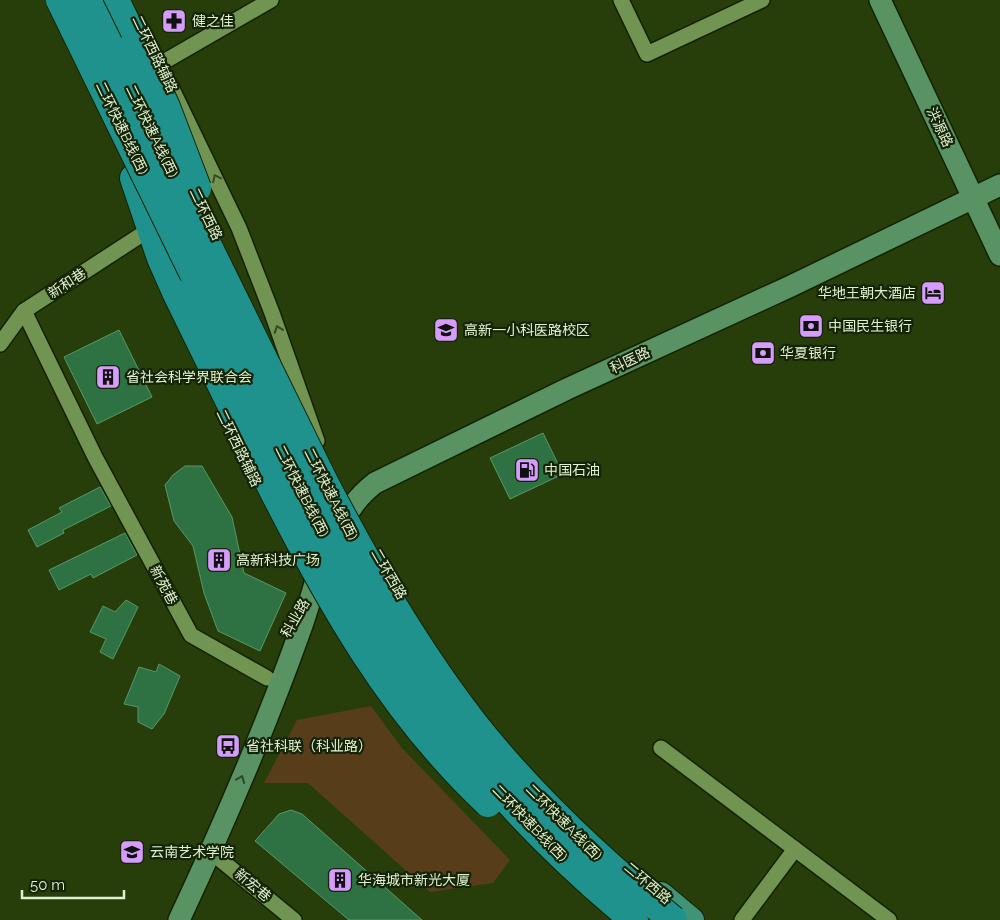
<svg xmlns="http://www.w3.org/2000/svg" width="1000" height="920" font-family="Raleway,'Noto Sans SC',sans-serif">
  <style>
    .green { fill: #573d1a }
    .building { fill: #2e7142; stroke: #569968 }
    .lines { fill: none; stroke-linecap: round; stroke-linejoin: round }
    .street-casing { stroke: #132302; stroke-width: 18 }
    .secondary-casing { stroke: #132302; stroke-width: 24 }
    .primary-casing { stroke: #132302; stroke-width: 26 }
    .highway-casing { stroke: #132302; stroke-width: 30 }
    .street { stroke: #729452; stroke-width: 15 }
    .secondary { stroke: #599364; stroke-width: 21 }
    .primary { stroke: #409376; stroke-width: 24 }
    .highway { stroke: #1f928e; stroke-width: 28 }
    .highway-bridge-casing { stroke: #132302; stroke-width: 30; stroke-linecap: butt }
    .highway-bridge { stroke: #1f928e; stroke-width: 28 }
    .oneway { stroke: #364b21 }
    .oneway2 { stroke: #2d4a28 }
    .labels { text-anchor: middle; dominant-baseline: central; stroke-width: 4.5; stroke-linejoin: round; paint-order: stroke }
    .poi-label { font-size: 14px; fill: #dff2cf; stroke: #152307; text-anchor: start }
    .street-label { font-size: 14px; fill: #dff2cf; stroke: #152307 }
  </style>
  <rect width="100%" height="100%" fill="#273e0b"/>
  <polygon class="green" points="371,706 401,747 510,860 493,883 430,892 308,783 264,783 297,720"/>
  <g class="building">
    <polygon points="119,330 152,397 97,424 64,357"/>
    <polygon points="543,433 563,474 510,499 490,458"/>
    <polygon points="185,466 202,466 232,517 244,573 286,593 260,651 218,631 204,593 193,546 174,521 165,485 173,475"/>
    <polygon points="100,487 111,506 63,530 64,533 37,547 28,530 62,512 59,508"/>
    <polygon points="125,533 137,555 93,578 91,574 59,590 49,570"/>
    <polygon points="126,600 138,607 113,659 100,652 106,639 90,632 103,606 115,612"/>
    <polygon points="159,664 180,676 164,714 152,729 138,722 138,707 124,704 139,667 156,672"/>
    <polygon points="291,810 302,814 422,920 349,920 255,841 279,814"/>
  </g>
  <g class="lines">
    <defs>
      <g id="street">
        <polyline points="621,0 647,54 762,0"/>
        <polyline points="160,64 271,0"/>
        <polyline points="171,87 239,228 272,313 317,441"/>
        <polyline points="24,311 95,457 191,635 267,678"/>
        <polyline points="0,344 24,311 144,233"/>
        <polyline points="661,748 889,920"/>
        <polyline points="211,852 294,920"/>
        <polyline points="742,920 795,849"/>
      </g>
      <g id="secondary">
        <polyline points="880,0 1000,255"/>
        <path d="M339,529C349,510 357,497 375,483L567,389L791,286L1000,185"/>
        <path d="M179,920C223,826 265,729 300,631C308,610 313,587 321,566"/>
      </g>
      <polyline id="primary" points="661,894 692,920"/>
      <g id="highway">
        <polyline points="115,0 135,41"/>
        <polyline points="134,178 161,258 177,294"/>
      </g>
    </defs>
    <use href="#street" class="street-casing"/>
    <use href="#secondary" class="secondary-casing"/>
    <use href="#primary" class="primary-casing"/>
    <use href="#highway" class="highway-casing"/>
    <use href="#street" class="street"/>
    <use href="#secondary" class="secondary"/>
    <use href="#primary" class="primary"/>
    <use href="#highway" class="highway"/>
    <defs>
      <g id="highway-bridge">
        <path d="M60,0C116,115 173,230 229,346C285,459 339,574 410,679C473,769 549,850 634,920"/>
        <path d="M87,0L323,480C367,565 415,648 474,724C532,797 600,861 673,920"/>
        <polyline points="135,41 166,107 197,188"/>
        <path d="M177,294C208,357 238,419 269,482C328,599 391,712 488,803"/>
      </g>
    </defs>
    <use href="#highway-bridge" class="highway-bridge-casing"/>
    <use href="#highway-bridge" class="highway-bridge"/>
  </g>
  <defs><path id="oneway-chevron" d="M-2-3.5L2.5 0L-2 3.5" fill="none" stroke-width="1.6" stroke-linecap="round" stroke-linejoin="round" transform="scale(1.25)"/></defs>
  <g class="oneway">
    <use href="#oneway-chevron" transform="translate(216 178) rotate(-116)"/>
    <use href="#oneway-chevron" transform="translate(278 329) rotate(-110)"/>
  </g>
  <use class="oneway2" href="#oneway-chevron" transform="translate(241 779) rotate(-68)"/>
  <defs>
    <symbol id="pharmacy-square" viewBox="-11 -11 22 22"><rect x="-9" y="-9" width="18" height="18" rx="4" fill="#d59cfb" stroke="#152307"/><path d="M-2-6h4v4h4v4h-4v4h-4v-4h-4v-4h4Z" fill="#111"/></symbol>
    <symbol id="hotel-square" viewBox="-11 -11 22 22"><rect x="-9" y="-9" width="18" height="18" rx="4" fill="#d59cfb" stroke="#152307"/><path d="M-6-4.5h1.5V1H6V5H4.5V3h-9V5H-6ZM-4 0a1.8 1.8 0 1 1 3.6 0ZM.5 0V-2.5h3Q6-2.5 6 0Z" fill="#111"/></symbol>
    <symbol id="bank-square" viewBox="-11 -11 22 22"><rect x="-9" y="-9" width="18" height="18" rx="4" fill="#d59cfb" stroke="#152307"/><path d="M-6-4H6V4H-6ZM0-2.3a2.3 2.3 0 1 0 0 4.6a2.3 2.3 0 1 0 0-4.6Z" fill="#111"/></symbol>
    <symbol id="school-square" viewBox="-11 -11 22 22"><rect x="-9" y="-9" width="18" height="18" rx="4" fill="#d59cfb" stroke="#152307"/><path d="M0-5L7-2L0 1L-7-2ZM-4 1L0 2.5L4 1V4Q0 6-4 4Z" fill="#111"/></symbol>
    <symbol id="building-square" viewBox="-11 -11 22 22"><rect x="-9" y="-9" width="18" height="18" rx="4" fill="#d59cfb" stroke="#152307"/><path d="M-4-6H4V6H1V3H-1V6H-4ZM-2.5-4.3h1.7v1.8h-1.7ZM.8-4.3h1.7v1.8H.8ZM-2.5-1h1.7V.8h-1.7ZM.8-1h1.7V.8H.8Z" fill="#111"/></symbol>
    <symbol id="fuel-square" viewBox="-11 -11 22 22"><rect x="-9" y="-9" width="18" height="18" rx="4" fill="#d59cfb" stroke="#152307"/><path d="M-5.5-6h7V0h2V4h1.3V-2.5L3-4.5l.8-.8L6-3V5H2.5V1h-1V6h-7ZM-4.2-4.7v3.2H.2V-4.7Z" fill="#111"/></symbol>
    <symbol id="bus-square" viewBox="-11 -11 22 22"><rect x="-9" y="-9" width="18" height="18" rx="4" fill="#d59cfb" stroke="#152307"/><path d="M-5-6H5V4H4V6H2V4H-2V6H-4V4H-5ZM-3.5-4V0h7V-4ZM-3.5 1.2v1.5H-2V1.2ZM2 1.2v1.5H3.5V1.2Z" fill="#111"/></symbol>
    <symbol id="university-square" viewBox="-11 -11 22 22"><rect x="-9" y="-9" width="18" height="18" rx="4" fill="#d59cfb" stroke="#152307"/><path d="M0-5L7-2L0 1L-7-2ZM-4 1L0 2.5L4 1V4Q0 6-4 4Z" fill="#111"/></symbol>
  </defs>
  <g fill-rule="evenodd">
    <use href="#pharmacy-square" x="160" y="7" width="28" height="28"/>
    <use href="#hotel-square" x="919" y="279" width="28" height="28"/>
    <use href="#bank-square" x="797" y="312" width="28" height="28"/>
    <use href="#school-square" x="432" y="316" width="28" height="28"/>
    <use href="#bank-square" x="749" y="339" width="28" height="28"/>
    <use href="#building-square" x="94" y="363" width="28" height="28"/>
    <use href="#fuel-square" x="513" y="456" width="28" height="28"/>
    <use href="#building-square" x="205" y="546" width="28" height="28"/>
    <use href="#bus-square" x="214" y="732" width="28" height="28"/>
    <use href="#university-square" x="118" y="838" width="28" height="28"/>
    <use href="#building-square" x="326" y="866" width="28" height="28"/>
  </g>
  <g class="labels">
    <g class="poi-label">
      <text x="192" y="21">健之佳</text>
      <text x="916" y="293" text-anchor="end">华地王朝大酒店</text>
      <text x="828" y="326">中国民生银行</text>
      <text x="464" y="330">高新一小科医路校区</text>
      <text x="780" y="353">华夏银行</text>
      <text x="126" y="377">省社会科学界联合会</text>
      <text x="544" y="470">中国石油</text>
      <text x="236" y="560">高新科技广场</text>
      <text x="246" y="746">省社科联（科业路）</text>
      <text x="150" y="852">云南艺术学院</text>
      <text x="358" y="880">华海城市新光大厦</text>
    </g>
    <g class="street-label">
      <text transform="translate(155 54) rotate(64)">二环西路辅路</text>
      <text transform="translate(940 127) rotate(65)">洪源路</text>
      <text transform="translate(122 128) rotate(64)">二环快速B线(西)</text>
      <text transform="translate(152 131) rotate(64)">二环快速A线(西)</text>
      <text transform="translate(206 214) rotate(64)">二环西路</text>
      <text transform="translate(67 283) rotate(-33)">新和巷</text>
      <text transform="translate(630 360) rotate(-25)">科医路</text>
      <text transform="translate(239 448) rotate(64)">二环西路辅路</text>
      <text transform="translate(302 491) rotate(63)">二环快速B线(西)</text>
      <text transform="translate(331 494) rotate(63)">二环快速A线(西)</text>
      <text transform="translate(389 574) rotate(60)">二环西路</text>
      <text transform="translate(164 585) rotate(62)">新苑巷</text>
      <text transform="translate(295 618) rotate(-60)">科业路</text>
      <text transform="translate(564 822) rotate(45)">二环快速A线(西)</text>
      <text transform="translate(530 823) rotate(46)">二环快速B线(西)</text>
      <text transform="translate(648 883) rotate(40)">二环西路</text>
      <text transform="translate(253 885) rotate(40)">新宏巷</text>
    </g>
  </g>
  <path d="M22 890v8h102v-8" fill="none" stroke="#dff2cf" stroke-width="2.5"/>
  <text x="30" y="890" font-size="15" fill="#dff2cf" stroke="#152307" stroke-width="4" paint-order="stroke">50 m</text>
</svg>
